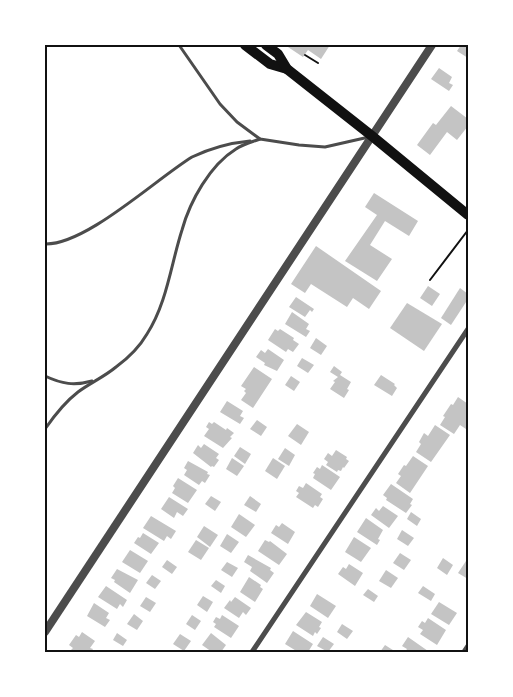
<svg xmlns="http://www.w3.org/2000/svg" width="513" height="697" font-family="Literata,serif">
  <style>
    .building { fill: #c4c4c4 }
    .lines { fill: none; stroke-linecap: round; stroke-linejoin: round }
    .path { stroke: #111; stroke-width: 2 }
    .service { stroke: #4c4c4c; stroke-width: 3 }
    .minor { stroke: #4c4c4c; stroke-width: 5 }
    .tertiary { stroke: #4c4c4c; stroke-width: 8 }
    .primary { stroke: #111; stroke-width: 10 }
    .neatline { fill: none; stroke: #111; stroke-width: 2 }
  </style>
  <rect width="100%" height="100%" fill="#fff"/>
  <g class="building">
    <polygon points="285,45 330,45 321,59 308,50 303,57"/>
    <polygon points="461,45 468,45 468,58 457,51"/>
    <polygon points="439,68 452,77 449,83 453,85 449,91 431,79"/>
    <polygon points="451,106 468,119 468,126 457,140 447,132 430,155 417,145 433,123 436,125"/>
    <polygon points="374,193 418,221 409,236 385,221 370,245 392,259 377,281 345,261 377,215 365,207"/>
    <polygon points="316,246 381,291 369,309 353,298 347,307 311,284 305,293 291,284"/>
    <polygon points="428,286 440,294 432,306 420,298"/>
    <polygon points="460,288 468,294 468,299 451,325 441,318"/>
    <polygon points="296,297 314,309 312,312 310,310 305,317 289,307"/>
    <polygon points="407,303 442,324 424,351 390,328"/>
    <polygon points="292,312 309,324 306,329 310,331 306,337 285,324"/>
    <polygon points="275,329 278,331 280,329 294,338 293,340 299,344 293,352 288,349 286,352 268,340"/>
    <polygon points="316,338 327,346 321,355 310,348"/>
    <polygon points="268,349 284,360 277,371 264,365 265,363 256,357 261,350 265,353"/>
    <polygon points="302,358 314,365 308,373 297,366"/>
    <polygon points="334,366 342,372 340,375 351,382 347,389 349,390 344,398 330,389 335,382 333,381 338,377 330,372"/>
    <polygon points="254,367 272,379 253,408 241,400 246,393 244,391 246,389 241,386"/>
    <polygon points="381,375 395,384 394,385 397,388 392,396 374,385"/>
    <polygon points="291,376 300,382 294,391 285,385"/>
    <polygon points="458,397 468,404 468,426 466,429 460,425 454,434 440,425 445,417 443,416 451,404 453,405"/>
    <polygon points="227,401 243,411 240,416 244,418 240,424 220,412"/>
    <polygon points="257,420 267,427 261,436 250,429"/>
    <polygon points="209,422 212,424 214,422 226,430 227,428 234,433 230,437 232,438 223,448 204,436 209,429 206,427"/>
    <polygon points="297,424 309,432 301,445 288,436"/>
    <polygon points="435,425 450,435 431,462 416,452 421,444 419,442 424,433 428,436"/>
    <polygon points="204,444 219,454 216,458 219,460 214,467 212,466 211,467 193,453 198,445 201,448"/>
    <polygon points="240,447 251,454 245,464 234,456"/>
    <polygon points="285,448 295,455 289,466 278,459"/>
    <polygon points="336,450 347,457 346,459 349,461 344,468 343,467 341,471 338,470 337,472 326,465 328,462 324,459 328,453 332,456"/>
    <polygon points="413,456 428,466 410,493 396,483 401,476 398,474 404,465 406,466"/>
    <polygon points="232,458 244,466 237,476 226,469"/>
    <polygon points="273,458 285,466 277,479 265,471"/>
    <polygon points="188,461 208,472 207,474 210,475 205,483 202,481 199,485 184,475 187,470 184,468"/>
    <polygon points="322,465 340,477 331,490 313,478 315,474 313,473 317,467 320,469"/>
    <polygon points="178,478 197,490 188,503 172,493 175,488 173,486"/>
    <polygon points="306,483 322,494 320,497 323,499 318,507 315,505 313,508 296,497 299,493 296,491 299,486 303,488"/>
    <polygon points="391,484 413,499 410,504 412,505 406,513 386,500 387,498 383,495"/>
    <polygon points="211,496 221,502 215,511 205,504"/>
    <polygon points="250,496 261,504 256,512 244,505"/>
    <polygon points="169,497 188,509 183,516 177,512 174,518 161,509"/>
    <polygon points="383,506 398,516 389,528 371,515 376,508 379,511"/>
    <polygon points="411,512 421,519 417,526 407,519"/>
    <polygon points="239,514 255,525 246,537 231,527"/>
    <polygon points="151,516 176,531 171,539 167,536 164,541 143,528"/>
    <polygon points="366,518 383,530 378,539 380,540 377,545 357,532"/>
    <polygon points="282,523 295,532 288,544 271,533 276,525 279,527"/>
    <polygon points="204,526 218,535 210,547 197,537"/>
    <polygon points="402,530 414,538 408,546 397,539"/>
    <polygon points="143,533 159,543 151,554 134,543 138,537 140,538"/>
    <polygon points="227,534 239,542 231,553 220,546"/>
    <polygon points="354,537 371,548 361,562 345,552"/>
    <polygon points="196,540 209,548 201,560 188,552"/>
    <polygon points="265,540 269,542 270,541 287,554 279,565 258,551"/>
    <polygon points="130,550 148,561 140,573 122,562"/>
    <polygon points="400,553 411,560 404,570 393,563"/>
    <polygon points="248,555 271,568 270,570 274,573 267,583 250,571 252,567 244,562"/>
    <polygon points="443,558 453,565 447,575 437,568"/>
    <polygon points="468,558 468,579 458,573"/>
    <polygon points="167,560 177,567 172,574 162,567"/>
    <polygon points="227,562 238,568 232,577 221,570"/>
    <polygon points="349,564 363,573 355,586 338,574 343,567 346,569"/>
    <polygon points="117,569 138,580 130,593 114,582 115,580 111,578"/>
    <polygon points="386,570 398,578 391,588 379,581"/>
    <polygon points="152,575 161,581 155,589 146,583"/>
    <polygon points="249,577 261,585 260,587 263,589 255,602 240,592"/>
    <polygon points="216,580 225,586 221,593 211,586"/>
    <polygon points="106,586 127,600 123,607 120,604 117,609 98,597"/>
    <polygon points="423,586 435,594 431,601 418,593"/>
    <polygon points="368,589 378,596 374,602 363,595"/>
    <polygon points="317,594 336,606 328,618 310,606"/>
    <polygon points="203,596 213,602 207,612 197,605"/>
    <polygon points="146,597 156,603 150,612 140,606"/>
    <polygon points="235,597 251,608 246,615 243,612 239,618 224,608 230,600 231,602"/>
    <polygon points="439,602 457,613 449,625 431,614"/>
    <polygon points="94,603 109,613 106,618 110,620 105,627 87,616"/>
    <polygon points="306,612 322,622 319,627 321,628 317,634 315,632 313,636 296,625"/>
    <polygon points="134,614 143,621 137,630 127,624"/>
    <polygon points="192,615 201,621 195,630 186,624"/>
    <polygon points="222,615 239,626 231,638 214,627 216,624 213,622 216,617 220,619"/>
    <polygon points="428,618 446,630 437,645 420,634 423,630 418,627 422,621 425,623"/>
    <polygon points="342,624 353,631 347,639 337,632"/>
    <polygon points="293,631 313,644 308,652 305,650 303,652 298,652 285,644"/>
    <polygon points="82,632 95,641 90,648 93,649 91,652 75,652 71,650 73,648 69,645 76,635 79,637"/>
    <polygon points="117,633 127,640 123,646 113,640"/>
    <polygon points="211,633 226,645 221,652 212,652 202,645"/>
    <polygon points="180,634 191,641 184,651 173,644"/>
    <polygon points="323,637 334,644 328,652 317,646"/>
    <polygon points="408,637 428,651 427,652 405,652 407,649 402,646"/>
    <polygon points="385,645 396,652 380,652"/>
  </g>
  <g class="lines">
    <g class="path">
      <polyline points="305,55 318,63"/>
      <polyline points="430,280 468,230"/>
    </g>
    <g class="service">
      <polyline points="179,45 220,104 237,122 260,139 299,145 325,147 369,137"/>
      <path d="M45,244C86,245 156,179 192,157C211,148 229,143 250,141"/>
      <path d="M45,376C62,384 74,386 92,381"/>
      <path d="M45,429C54,416 65,402 78,392C90,383 104,377 116,367C127,359 140,346 147,334C167,303 171,264 182,230C190,201 210,165 236,149C243,144 252,142 260,139"/>
    </g>
    <g class="minor">
      <polyline points="252,652 468,329"/>
      <polyline points="464,652 468,646"/>
    </g>
    <polyline class="tertiary" points="45,632 432,45"/>
    <g class="primary">
      <polyline points="245,45 270,64 287,69"/>
      <polyline points="266,45 278,54 287,69 372,136 468,215"/>
    </g>
  </g>
  <rect width="513" height="697" fill="none" stroke="#ffffff" stroke-width="92"/>
  <rect x="46" y="46" width="421" height="605" class="neatline"/>
</svg>
